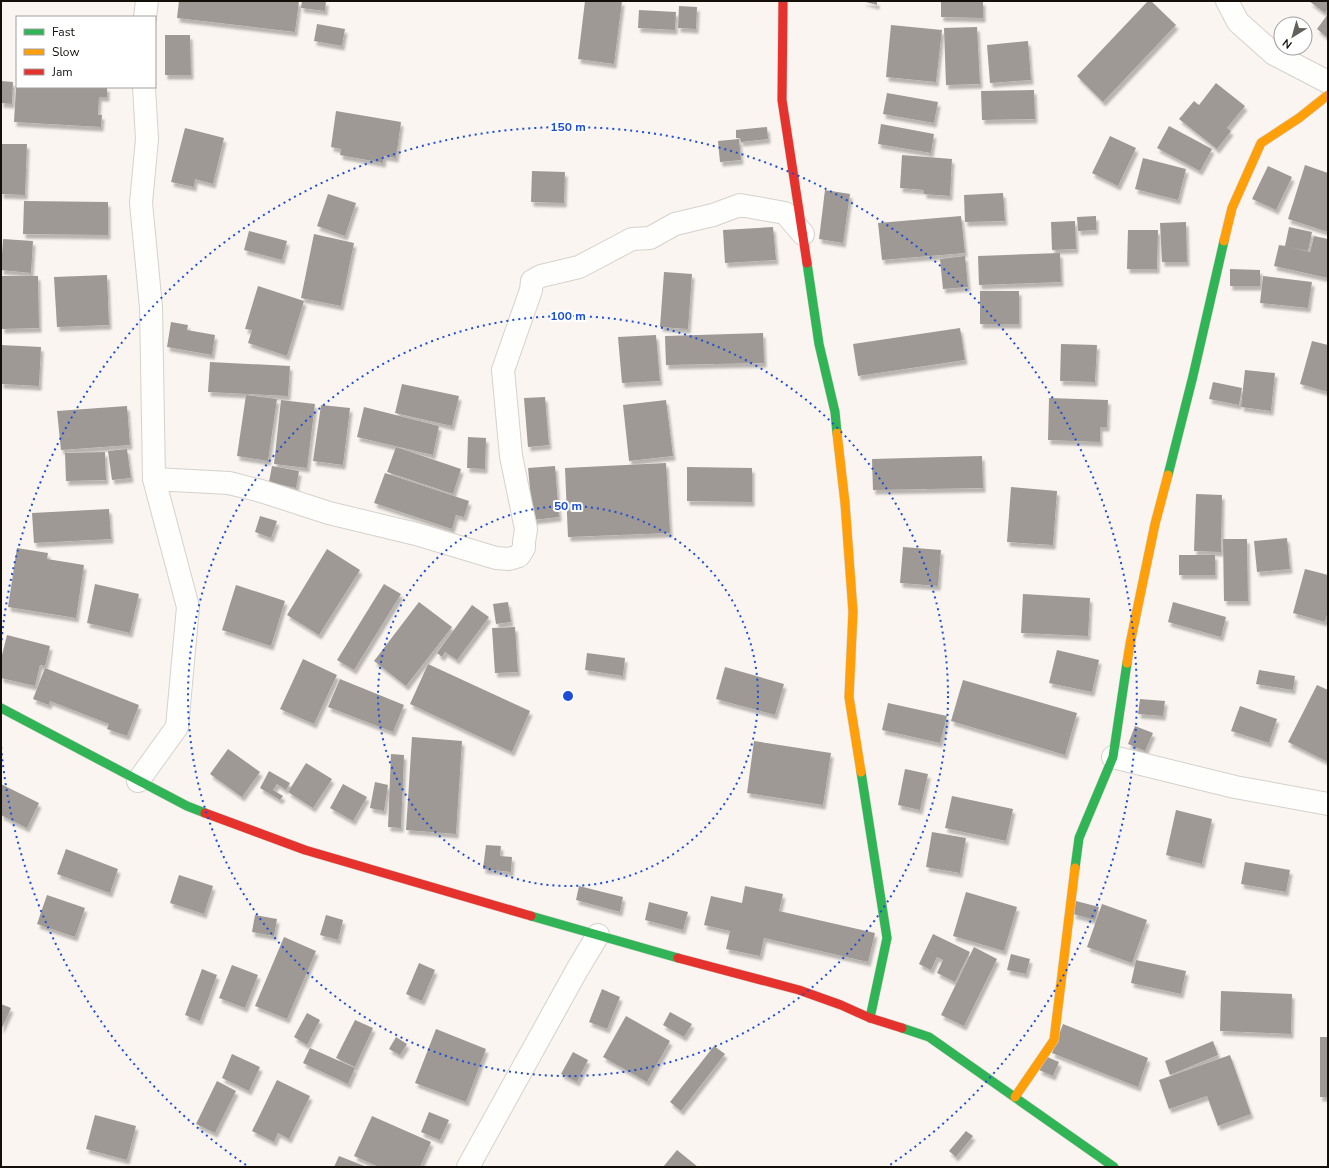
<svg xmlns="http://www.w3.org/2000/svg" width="1329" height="1168" font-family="'Nunito Sans',sans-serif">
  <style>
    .building { fill: #9e9994; filter: url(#shadow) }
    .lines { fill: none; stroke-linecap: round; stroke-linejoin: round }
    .street-casing { stroke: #d6d1cb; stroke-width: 24 }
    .fast-casing { stroke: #d6d1cb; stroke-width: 10 }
    .slow-casing { stroke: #d6d1cb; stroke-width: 10 }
    .jam-casing { stroke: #d6d1cb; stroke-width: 10 }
    .street { stroke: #fefefd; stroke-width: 22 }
    .fast { stroke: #30b455; stroke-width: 9 }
    .slow { stroke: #ff9f0a; stroke-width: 9 }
    .jam { stroke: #e5322d; stroke-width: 9 }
    .ring { fill: none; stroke: #1d4ed8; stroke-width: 2; stroke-dasharray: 2 4 }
    .centre { fill: #1d4ed8; stroke: #fff; stroke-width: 2 }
    .ring-label { font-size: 12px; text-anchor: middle; font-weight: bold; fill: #1d4ed8; stroke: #fff; stroke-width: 4; stroke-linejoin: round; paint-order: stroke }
  </style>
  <defs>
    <filter id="shadow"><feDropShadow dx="2.5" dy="4.5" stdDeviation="1" flood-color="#0004"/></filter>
  </defs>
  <rect width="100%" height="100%" fill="#faf5f0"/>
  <g class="building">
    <polygon points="179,1 299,1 295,32 177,18"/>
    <polygon points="302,1 326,1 325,11 301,8"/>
    <polygon points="585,1 622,1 614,64 578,59"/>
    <polygon points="862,1 877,1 877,5"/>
    <polygon points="941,1 983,1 983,18 941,17"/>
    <polygon points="1148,1 1151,1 1176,25 1103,102 1077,76"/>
    <polygon points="1309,1 1328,1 1328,8 1325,13"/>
    <polygon points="679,6 697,7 696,29 678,28"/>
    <polygon points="639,10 676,12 675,30 638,28"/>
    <polygon points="1328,14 1328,38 1317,29"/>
    <polygon points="317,24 345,29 342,46 314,41"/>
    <polygon points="891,25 942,30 936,82 886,77"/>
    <polygon points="977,27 980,84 946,85 944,28"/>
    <polygon points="165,35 190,35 191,75 165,75"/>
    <polygon points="1028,41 1031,80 990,83 987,45"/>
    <polygon points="1,81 13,82 12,104 1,103"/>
    <polygon points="1216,83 1245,106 1227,128 1231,131 1217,149 1179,119 1194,101 1199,105"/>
    <polygon points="16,87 107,87 107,97 99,97 98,115 102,115 101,127 14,122"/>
    <polygon points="1034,90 1035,119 982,120 981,91"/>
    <polygon points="887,93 938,102 934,123 883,114"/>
    <polygon points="336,111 401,122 396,158 384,156 383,163 340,155 341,149 331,147"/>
    <polygon points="881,124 934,134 931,153 878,144"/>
    <polygon points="1169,126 1212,149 1200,171 1157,148"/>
    <polygon points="767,127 768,139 741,142 740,138 736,138 736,130"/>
    <polygon points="185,128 224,138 213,184 195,179 194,187 171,182"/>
    <polygon points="1110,136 1136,148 1118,186 1092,173"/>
    <polygon points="739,139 741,160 720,162 718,141"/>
    <polygon points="1,144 27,144 25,195 1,194"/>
    <polygon points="902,155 952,159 950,196 924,194 924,190 900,188"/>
    <polygon points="1143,158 1186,169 1178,200 1135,189"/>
    <polygon points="1305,165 1328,173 1328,232 1288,219"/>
    <polygon points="1268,166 1292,177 1276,210 1252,199"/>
    <polygon points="532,171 565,172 564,203 531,202"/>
    <polygon points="825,190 850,194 843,243 819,239"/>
    <polygon points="1003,193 1005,221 965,222 964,195"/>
    <polygon points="328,194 356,203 345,236 317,226"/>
    <polygon points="24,201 108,202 108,235 23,234"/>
    <polygon points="961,216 965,253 882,260 878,223"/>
    <polygon points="1096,216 1096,230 1078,231 1077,217"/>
    <polygon points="1075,221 1076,249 1052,250 1051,222"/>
    <polygon points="1186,222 1187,262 1162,262 1160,223"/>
    <polygon points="773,227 776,260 725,263 723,230"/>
    <polygon points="1289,227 1312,232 1308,251 1289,247 1310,252 1314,236 1328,239 1328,278 1274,266 1279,245 1285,246"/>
    <polygon points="1128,230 1158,230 1157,269 1127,269"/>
    <polygon points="249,231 287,241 282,260 244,250"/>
    <polygon points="314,234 354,243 341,306 301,298"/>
    <polygon points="3,239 33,241 31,273 1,270"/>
    <polygon points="1060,253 1061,282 979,285 978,256"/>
    <polygon points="965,256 968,287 943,289 940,259"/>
    <polygon points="1230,269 1260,270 1260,286 1230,286"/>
    <polygon points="664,272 692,274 688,329 660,327"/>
    <polygon points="107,275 109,325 57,327 54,277"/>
    <polygon points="1,276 38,276 39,328 2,329"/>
    <polygon points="1263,276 1312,282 1308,308 1260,303"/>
    <polygon points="258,286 304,301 287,356 248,343 252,330 245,329"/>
    <rect x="980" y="291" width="39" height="33"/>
    <polygon points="171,322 188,325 187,330 215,335 212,355 167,347"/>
    <polygon points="960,328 965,360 858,376 853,344"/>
    <polygon points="763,333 764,363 666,365 665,336"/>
    <polygon points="656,335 660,381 622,383 618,337"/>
    <polygon points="1312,341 1328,345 1328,392 1300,384"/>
    <polygon points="1061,344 1097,345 1095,382 1060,381"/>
    <polygon points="1,345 41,347 39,386 1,384"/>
    <polygon points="210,362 290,366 288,396 208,392"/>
    <polygon points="1245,370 1275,373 1271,411 1241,407"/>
    <polygon points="1213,382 1242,388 1239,405 1209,399"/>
    <polygon points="402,384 459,396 452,426 395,413"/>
    <polygon points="246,395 277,399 268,461 237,456"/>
    <polygon points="545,397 549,445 528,447 524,398"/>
    <polygon points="1049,398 1108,400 1107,427 1100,427 1100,442 1048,440"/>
    <polygon points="281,400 315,404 307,468 274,464"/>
    <polygon points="666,400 673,456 629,461 623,405"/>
    <polygon points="321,405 350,408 343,465 313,461"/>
    <polygon points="127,406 130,445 61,450 57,411"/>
    <polygon points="364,407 439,426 433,455 357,437"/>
    <polygon points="468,437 486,438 485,469 467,468"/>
    <polygon points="396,447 461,469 453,494 387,472"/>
    <polygon points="127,449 131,478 112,480 108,451"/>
    <polygon points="105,452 106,480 66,481 65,453"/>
    <polygon points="982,456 983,488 873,490 872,459"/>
    <polygon points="666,463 670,533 568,537 565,468"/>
    <polygon points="272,466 299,471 296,488 269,482"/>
    <polygon points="555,466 559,517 533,520 528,468"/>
    <polygon points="687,467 752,468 752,502 687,501"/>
    <polygon points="385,473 469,501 464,517 456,515 452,529 374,503"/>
    <polygon points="1011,487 1057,491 1053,545 1007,542"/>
    <polygon points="1196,494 1222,495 1221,552 1194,551"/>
    <polygon points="109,509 111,539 34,543 32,513"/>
    <polygon points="260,516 277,521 271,538 255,532"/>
    <polygon points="1287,538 1290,569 1257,572 1254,541"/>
    <polygon points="1223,539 1247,539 1248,601 1224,601"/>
    <polygon points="903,547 941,550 938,586 900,583"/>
    <polygon points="17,548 48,553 47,559 84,565 76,618 8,607"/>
    <polygon points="327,549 360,570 319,635 287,615"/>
    <rect x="1179" y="555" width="36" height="20"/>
    <polygon points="1305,569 1328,575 1328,611 1325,622 1293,613"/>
    <polygon points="95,584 139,594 130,633 87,623"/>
    <polygon points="384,584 401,594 354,670 337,660"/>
    <polygon points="236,585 285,601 271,646 222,630"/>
    <polygon points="1023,594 1090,598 1088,636 1021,633"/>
    <polygon points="419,602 452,627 406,686 374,661"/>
    <polygon points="508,602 511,622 496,624 493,604"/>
    <polygon points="1173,602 1226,617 1221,637 1168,622"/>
    <polygon points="472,605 489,617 457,660 445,652 442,657 437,653"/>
    <polygon points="515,627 518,672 495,673 492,628"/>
    <polygon points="7,635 50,646 45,666 40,665 35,686 1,678 1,659"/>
    <polygon points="1057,650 1099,660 1092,692 1049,683"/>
    <polygon points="587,653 625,658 623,676 585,670"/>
    <polygon points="303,659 337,675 314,724 280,709"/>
    <polygon points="428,664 530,711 512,752 410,704"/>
    <polygon points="725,667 784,684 775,715 716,699"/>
    <polygon points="45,668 139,705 127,736 107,729 109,724 50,701 49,705 33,699"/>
    <polygon points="1259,670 1295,676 1293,690 1256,684"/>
    <polygon points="340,679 404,705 393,732 328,707"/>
    <polygon points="963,680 1077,713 1065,755 951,721"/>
    <polygon points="1317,685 1328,690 1328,762 1288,742"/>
    <polygon points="1140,699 1165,701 1163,716 1138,714"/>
    <polygon points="888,703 947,716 940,743 882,730"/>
    <polygon points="1240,706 1277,719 1269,743 1231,731"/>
    <polygon points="1135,726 1153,733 1145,751 1128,744"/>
    <polygon points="412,737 462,741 456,834 406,830"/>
    <polygon points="754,741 831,753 823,805 747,793"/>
    <polygon points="228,749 260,772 242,797 210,774"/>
    <polygon points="391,754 404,755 401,828 388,827"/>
    <polygon points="306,763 332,779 313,808 288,792"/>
    <polygon points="905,769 928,774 920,810 898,805"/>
    <polygon points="269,771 290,783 286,790 277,784 273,790 283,796 280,800 260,788"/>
    <polygon points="375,782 388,785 384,811 370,808"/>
    <polygon points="1,784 39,803 27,828 1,815"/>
    <polygon points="343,784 367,797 353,821 330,808"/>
    <polygon points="952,796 1013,809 1006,841 945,828"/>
    <polygon points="1176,810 1212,819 1202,864 1166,855"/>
    <polygon points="932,832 966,838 960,873 926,867"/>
    <polygon points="486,845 501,846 500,856 512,857 511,872 483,869"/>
    <polygon points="66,849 118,869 110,893 57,874"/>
    <polygon points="1245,862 1290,870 1286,892 1241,884"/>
    <polygon points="179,875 213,886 204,914 170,903"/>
    <polygon points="579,886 623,897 620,912 576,900"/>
    <polygon points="745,886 783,894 779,911 875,933 868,962 764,938 760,956 726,949 730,931 704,925 711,896 742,903"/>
    <polygon points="966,892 1017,907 1004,951 953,936"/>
    <polygon points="47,895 85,908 75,937 37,924"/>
    <polygon points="1076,901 1099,907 1095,920 1073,914"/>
    <polygon points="649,902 688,912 683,930 645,920"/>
    <polygon points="1102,904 1147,920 1132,963 1087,947"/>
    <polygon points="255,915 277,919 274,936 252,932"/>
    <polygon points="326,915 343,920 338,940 320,935"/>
    <polygon points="933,934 970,952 955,982 937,973 943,960 937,957 931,970 919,964"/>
    <polygon points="284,937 316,951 287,1019 255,1006"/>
    <polygon points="974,947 997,959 964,1026 941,1015"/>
    <polygon points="1011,954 1030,959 1026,974 1007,970"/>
    <polygon points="1136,960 1186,971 1181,994 1131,983"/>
    <polygon points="419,963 435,970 422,1001 406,994"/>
    <polygon points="232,965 258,975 245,1008 219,998"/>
    <polygon points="202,969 217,975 200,1021 185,1015"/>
    <polygon points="602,989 620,997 607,1029 589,1022"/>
    <polygon points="1221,991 1292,994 1291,1034 1220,1031"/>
    <polygon points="1,1004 11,1008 1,1030"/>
    <polygon points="670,1012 692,1024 684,1037 663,1025"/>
    <polygon points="307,1013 320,1020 307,1045 294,1037"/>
    <polygon points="626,1016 670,1041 647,1082 603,1057"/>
    <polygon points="355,1020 373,1028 355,1067 336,1058"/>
    <polygon points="1063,1024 1148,1058 1138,1087 1052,1053"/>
    <polygon points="436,1029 486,1049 466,1102 415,1083"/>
    <polygon points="396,1037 407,1044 400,1055 389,1049"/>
    <rect x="1320" y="1037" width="8" height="60"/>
    <polygon points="1213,1041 1218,1055 1170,1075 1165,1061"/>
    <polygon points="714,1046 725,1054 681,1111 670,1102"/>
    <polygon points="310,1048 355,1068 348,1084 303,1063"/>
    <polygon points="573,1052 588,1060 577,1082 561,1074"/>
    <polygon points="232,1054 260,1067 249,1091 222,1078"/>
    <polygon points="1230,1055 1251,1114 1218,1126 1207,1096 1169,1109 1159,1080"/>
    <polygon points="1045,1056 1059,1062 1053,1076 1039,1070"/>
    <polygon points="277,1080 310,1096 289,1139 278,1133 274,1142 252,1131"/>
    <polygon points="217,1081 236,1091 215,1133 196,1124"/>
    <polygon points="429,1112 449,1120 440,1140 421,1132"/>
    <polygon points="95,1115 136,1126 127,1160 86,1149"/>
    <polygon points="372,1116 431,1142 420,1167 379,1167 354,1156"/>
    <polygon points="966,1131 973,1136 956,1157 949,1151"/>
    <polygon points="677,1150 698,1167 663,1167"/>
    <polygon points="339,1156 367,1167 334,1167"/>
  </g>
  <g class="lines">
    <defs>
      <g id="street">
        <polyline points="1227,1 1238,22 1274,54 1328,82"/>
        <polyline points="145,17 147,1"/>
        <polyline points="154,479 229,483 261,491 329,513 416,534 496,558 509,559 519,556 524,548 524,542 526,529 511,456 503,370 531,290 532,281 541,276 579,267 632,239 650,238 675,224 713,215 740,205 785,213 803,234"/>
        <polyline points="1113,757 1235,787 1328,804"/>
        <polyline points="138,781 177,727 188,607 154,479 151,307 141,203 147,139 144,87"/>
        <polyline points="468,1167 577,970 598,935"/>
      </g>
      <g id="fast">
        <polyline points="807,263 819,344 835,412 837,433"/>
        <polyline points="1168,475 1193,376 1224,241"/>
        <polyline points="1,708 187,806 205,813"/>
        <polyline points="861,772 887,938 870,1018"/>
        <polyline points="1075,868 1079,838 1113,757 1127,663"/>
        <polyline points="531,916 678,958"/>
        <polyline points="902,1028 929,1037 1114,1167"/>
      </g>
      <g id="slow">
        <polyline points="1224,241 1232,208 1261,143 1299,118 1328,95"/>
        <polyline points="837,433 845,503 853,612 849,697 861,772"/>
        <polyline points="1127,663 1130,644 1155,524 1168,475"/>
        <polyline points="1015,1097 1054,1040 1075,868"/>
      </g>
      <g id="jam">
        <polyline points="783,1 782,100 807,263"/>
        <polyline points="205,813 305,850 531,916"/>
        <polyline points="678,958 799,990 841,1005 870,1018 902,1028"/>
      </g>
    </defs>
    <use href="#street" class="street-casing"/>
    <use href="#fast" class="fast-casing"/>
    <use href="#slow" class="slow-casing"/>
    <use href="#jam" class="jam-casing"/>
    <use href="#street" class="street"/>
    <use href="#fast" class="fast"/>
    <use href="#slow" class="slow"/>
    <use href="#jam" class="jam"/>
  </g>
  <g class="ring">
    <circle cx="568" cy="696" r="190"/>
    <circle cx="568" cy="696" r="380"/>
    <path d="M246 1165A569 569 0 0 1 1 746M1 646A569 569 0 1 1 890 1165"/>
  </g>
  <circle cx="568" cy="696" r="6" class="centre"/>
  <g class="ring-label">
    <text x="568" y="131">150 m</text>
    <text x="568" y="320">100 m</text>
    <text x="568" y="510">50 m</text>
  </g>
  <rect width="1329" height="1168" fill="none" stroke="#140f09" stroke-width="4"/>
  <rect x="16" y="16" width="140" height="72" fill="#ffffff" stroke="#a19f9d"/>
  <rect x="24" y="29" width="20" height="6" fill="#30b455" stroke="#a19f9d"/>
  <text x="52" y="36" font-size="12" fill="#140f09">Fast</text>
  <rect x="24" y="49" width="20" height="6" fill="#ff9f0a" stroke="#a19f9d"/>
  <text x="52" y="56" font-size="12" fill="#140f09">Slow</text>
  <rect x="24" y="69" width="20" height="6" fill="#e5322d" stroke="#a19f9d"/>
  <text x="52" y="76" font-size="12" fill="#140f09">Jam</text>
  <g transform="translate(1293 36) rotate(217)"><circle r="19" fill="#ffffff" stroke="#a19f9d"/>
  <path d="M0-3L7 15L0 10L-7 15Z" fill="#64605a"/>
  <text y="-6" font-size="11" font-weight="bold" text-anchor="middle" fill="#140f09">N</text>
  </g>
</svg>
